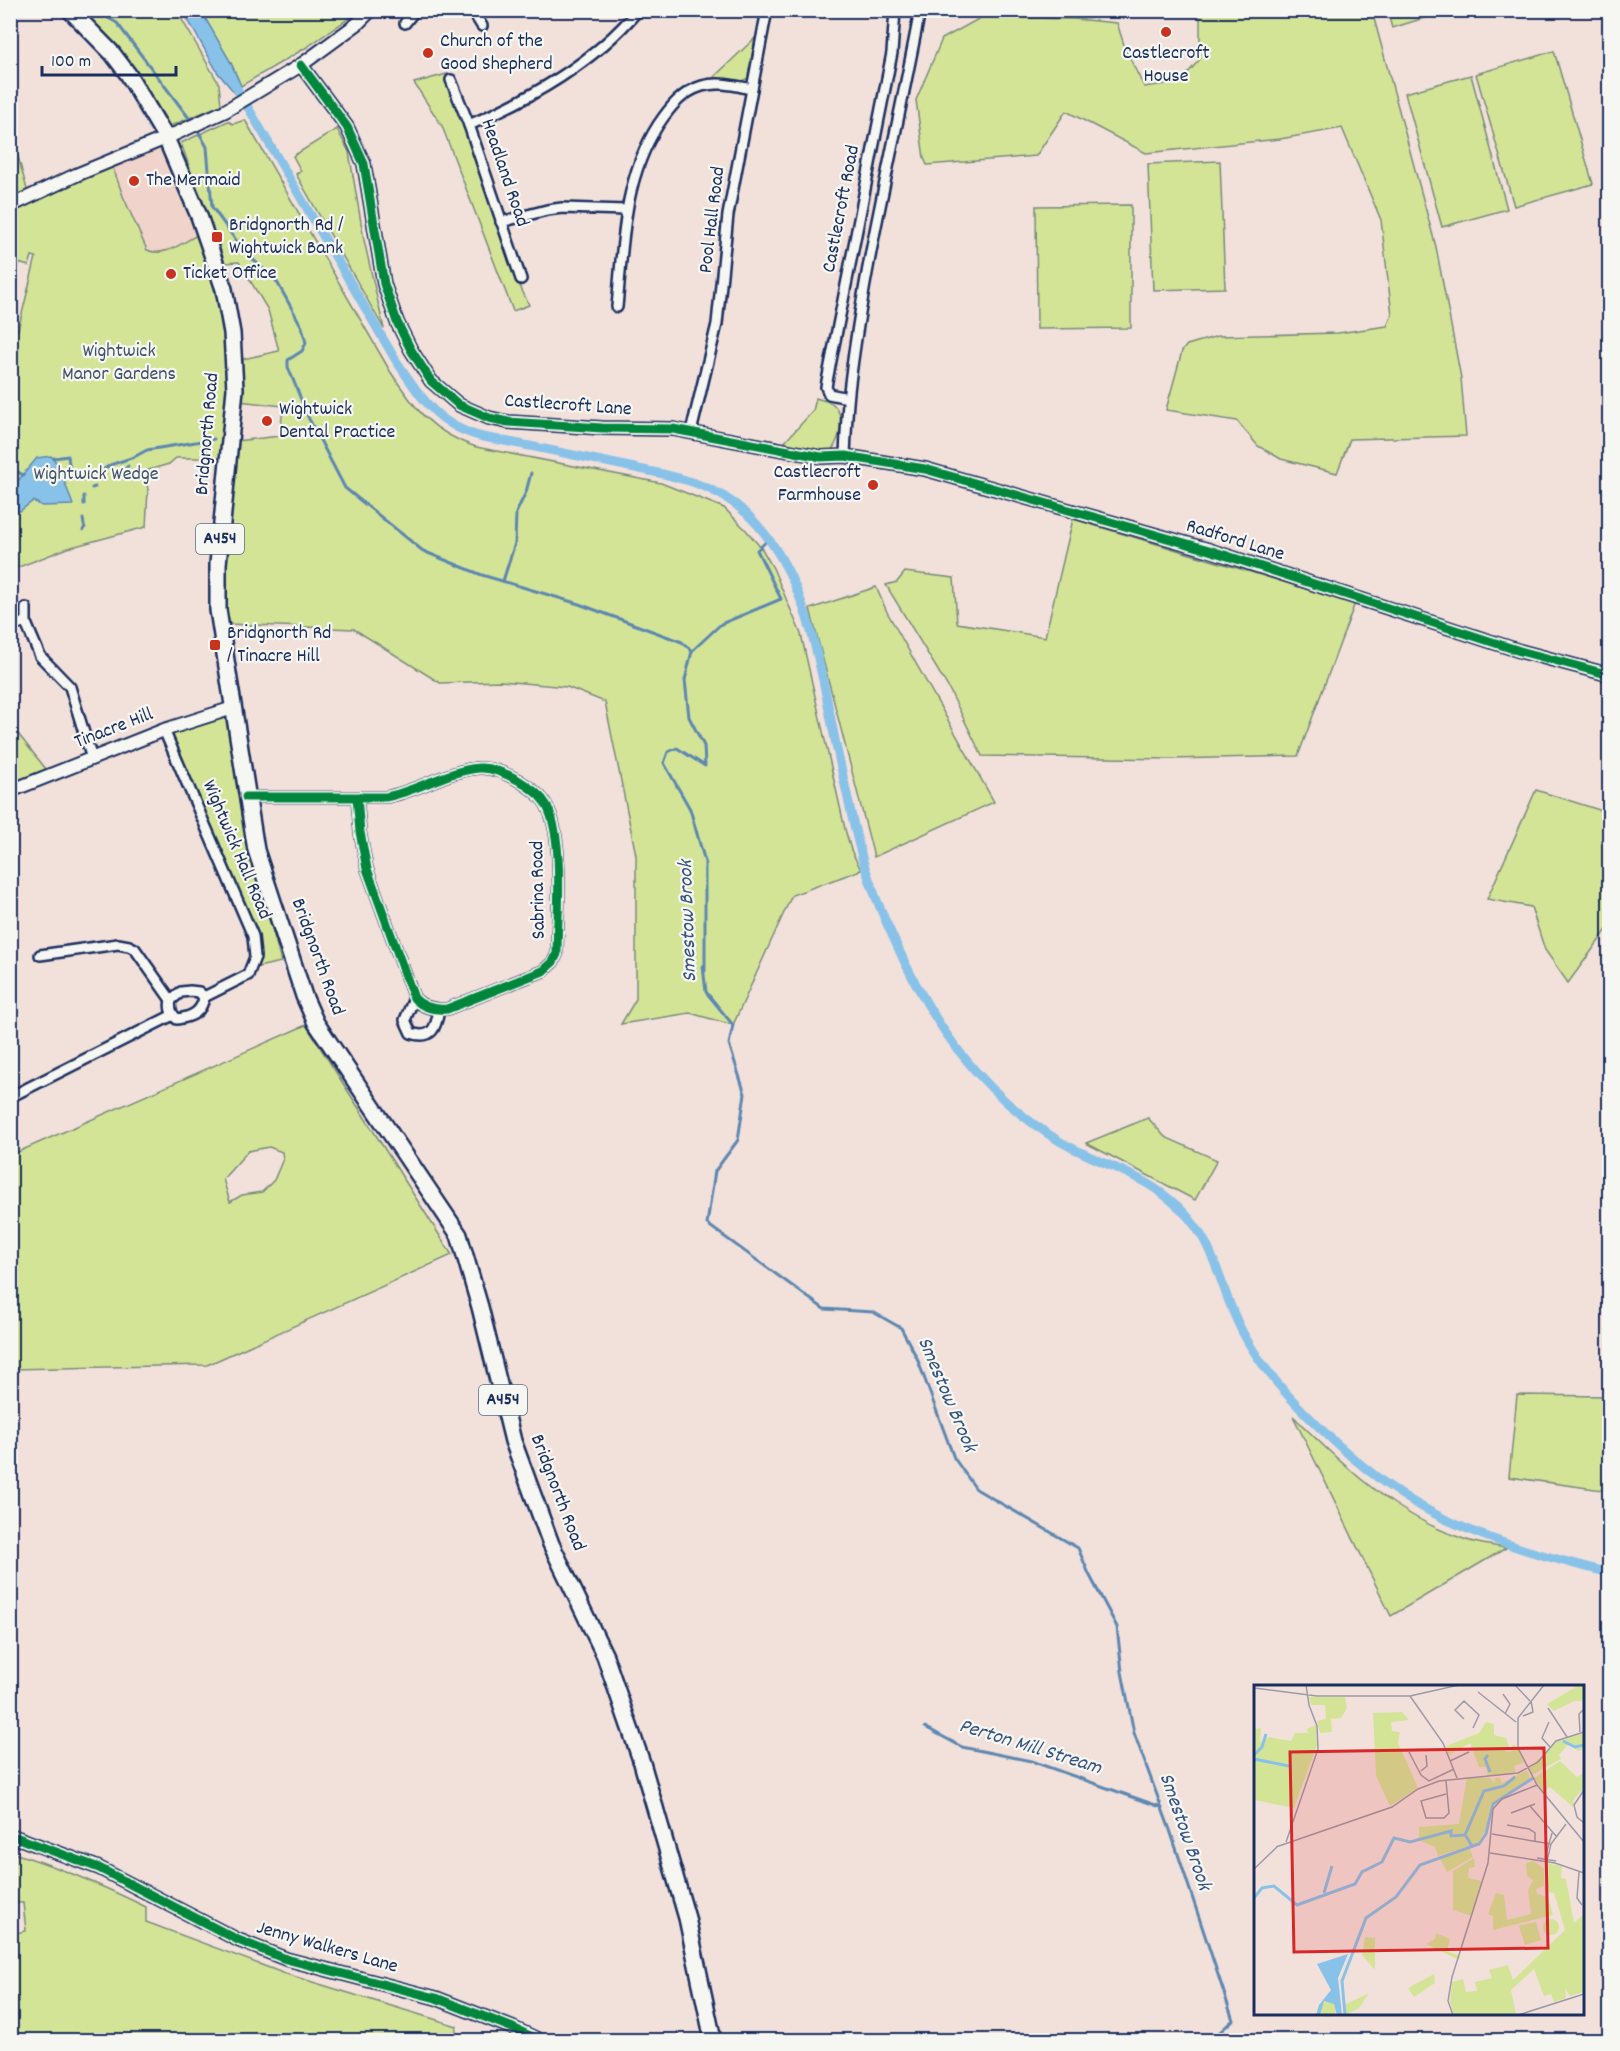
<svg xmlns="http://www.w3.org/2000/svg" width="1620" height="2051" font-family="Dekko,sans-serif">
  <style>
    .built { fill: #f0d3ca }
    .green { fill: #d4e497; stroke: #788a7a; stroke-width: 1.5; fill-rule: evenodd }
    .water { fill: #89c2e8; stroke: #5d87b1; stroke-width: 1.5 }
    .lines { fill: none; stroke-linecap: round; stroke-linejoin: round }
    .stream { stroke: #5d87b1; stroke-width: 3 }
    .canal { stroke: #89c2e8; stroke-width: 9 }
    .minor-casing { stroke: #1b2f5e; stroke-width: 14 }
    .tertiary-casing { stroke: #1b2f5e; stroke-width: 16 }
    .trunk-casing { stroke: #1b2f5e; stroke-width: 20 }
    .minor { stroke: #f6f6f2; stroke-width: 9 }
    .tertiary { stroke: #f6f6f2; stroke-width: 12 }
    .trunk { stroke: #f6f6f2; stroke-width: 15 }
    .cycleway-casing { stroke: #f6f6f2; stroke-width: 13 }
    .cycleway { stroke: #00873e; stroke-width: 9 }
    .poi-dot { fill: #c8321e; stroke: #f6f6f2; stroke-width: 2 }
    .labels { text-anchor: middle; dominant-baseline: central; stroke-width: 4.5; stroke-linejoin: round; paint-order: stroke }
    .shield { fill: #f6f6f2; stroke: #5d6b8a; stroke-width: 1.5 }
    .shield-label { font-size: 18px; font-weight: bold; fill: #1b2f5e }
    .poi-label { font-size: 20px; fill: #1b2f5e; stroke: #f6f6f2; text-anchor: start }
    .street-label { font-size: 20px; fill: #1b2f5e; stroke: #f6f6f2 }
    .park-label { font-size: 20px; fill: #405369; stroke: #f6f6f2 }
    .water-label { font-size: 21px; font-style: italic; fill: #365480; stroke: #f6f6f2 }
    .inset-river { fill: none; stroke: #89c2e8; stroke-width: 3 }
    .inset-road { fill: none; stroke: #9c9aa9; stroke-width: 1.5 }
    .view { fill: #d62828; fill-opacity: 0.15; stroke: #d62828; stroke-width: 3 }
    .inset-edge { fill: none; stroke: #1b2f5e; stroke-width: 3 }
  </style>
  <rect width="100%" height="100%" fill="#f2e1db"/>
  <filter id="ink" filterUnits="userSpaceOnUse"><feTurbulence type="fractalNoise" baseFrequency=".0167" numOctaves="2"/><feDisplacementMap in="SourceGraphic" scale="12" xChannelSelector="R" yChannelSelector="G"/><feConvolveMatrix kernelMatrix="1 2 1 2 8 2 1 2 1" color-interpolation-filters="sRGB"/></filter>
  <g filter="url(#ink)">
    <polygon class="built" points="161,148 199,234 164,252 155,254 147,250 123,196 112,165"/>
    <g class="green">
      <polygon points="348,10 352,16 307,47 241,86 231,63 201,11"/>
      <polygon points="1387,10 1447,10 1447,11 1392,28"/>
      <path d="M80,11H177L219,84L221,105L170,126C145,85 118,42 80,11Z"/>
      <polygon points="1200,11 1372,11 1436,247 1461,378 1466,436 1350,439 1337,473 1281,459 1258,446 1237,421 1166,410 1182,351 1187,345 1218,336 1338,333 1387,326 1392,315 1381,220 1342,128 1280,139 1146,153 1066,111 1036,156 927,165 924,158 916,100 942,39 982,17 1074,19 1117,23 1125,48 1144,87 1180,82 1200,59"/>
      <polygon points="755,38 748,78 742,81 713,78"/>
      <polygon points="1554,51 1593,184 1514,206 1476,74"/>
      <polygon points="447,74 485,191 519,284 529,305 513,311 442,126 414,83"/>
      <polygon points="1471,75 1507,209 1442,227 1405,93"/>
      <path d="M245,120L390,371C415,409 431,432 476,447L661,483L724,508L746,530L762,549L773,568L801,634L845,829L851,850L861,870L792,895L733,1025L690,1013L621,1024L636,999V855L605,702L567,687L500,681L440,683L354,629L228,624C218,569 230,497 235,441L280,436L283,406L239,401L243,359L279,351L268,310L239,262L223,263L181,143L228,121L233,124Z"/>
      <polygon points="337,129 349,152 364,240 384,329 296,174 301,171 293,156"/>
      <polygon points="10,146 16,149 28,193 10,201"/>
      <polygon points="1220,161 1225,288 1153,290 1148,164"/>
      <path d="M112,165L123,196L147,250C165,258 183,242 199,234C210,273 222,312 226,352C230,385 223,425 220,458H176L169,464L145,471L148,490L146,527L68,548L11,570V328L18,330L36,257L32,256L29,266L18,263L17,266L11,264V210Z"/>
      <polygon points="1131,205 1131,328 1037,329 1036,206"/>
      <path d="M816,398C821,400 830,401 834,405C846,417 840,439 831,451L812,452L782,445L813,411Z"/>
      <polygon points="1073,519 1355,603 1298,756 1170,759 982,756 948,687 886,585 897,582 905,572 954,578 957,623 1045,637"/>
      <polygon points="876,587 887,612 994,802 874,857 810,609"/>
      <polygon points="223,715 227,720 242,819 260,882 281,962 258,967 256,932 171,732"/>
      <polygon points="11,725 46,769 11,783 10,783"/>
      <polygon points="1536,790 1609,813 1609,927 1568,983 1545,950 1531,907 1487,899"/>
      <path d="M306,1025L452,1255L207,1365L11,1369V1155ZM269,1147L282,1152L283,1159L274,1180L262,1192L242,1195L230,1202L223,1179L248,1151Z"/>
      <polygon points="1148,1118 1165,1137 1217,1160 1195,1200 1086,1143"/>
      <polygon points="1517,1395 1609,1396 1609,1491 1509,1477"/>
      <path d="M1293,1416C1342,1465 1395,1515 1461,1538C1475,1544 1491,1545 1506,1548L1391,1616Z"/>
      <path d="M10,1852C58,1866 101,1885 146,1907V1922L283,1973L457,2026L453,2040H11V1934L26,1931L23,1903H11Z"/>
    </g>
    <g class="water">
      <polygon points="183,11 201,11 231,63 241,86 235,93 218,73"/>
      <polygon points="51,456 59,466 73,505 42,506 33,501 20,511 11,511 11,489 37,458"/>
    </g>
    <g class="lines">
      <g class="stream">
        <polyline points="94,10 117,23 192,122"/>
        <polyline points="196,127 207,147 212,207 243,250 277,282 302,327 306,343 302,351 288,360 288,367 308,417 345,488 423,551 482,575 579,604 682,642 692,651 685,680 689,717 704,746 705,766 677,748 668,752 664,763 690,809 705,862 705,971 703,966 706,992 733,1025 729,1044 745,1094 738,1140 715,1171 707,1224 824,1309 873,1312 901,1328 917,1358 954,1458 976,1489 1078,1548 1089,1574 1117,1627 1122,1672 1134,1733 1170,1830 1233,2020 1211,2040"/>
        <polyline points="54,458 68,456 70,472 73,476 85,480 90,479 110,465 134,457 147,450 214,439"/>
        <polyline points="10,467 23,475"/>
        <polyline points="122,473 128,466"/>
        <polyline points="92,488 95,487"/>
        <polyline points="84,496 84,504"/>
        <polyline points="83,519 84,525"/>
        <polyline points="83,530 85,527"/>
        <polyline points="503,581 515,543 516,513 526,492 531,473"/>
        <polyline points="692,651 721,624 781,599 757,550 769,539"/>
        <polyline points="925,1727 962,1747 1031,1761 1161,1807"/>
      </g>
      <path class="canal" d="M232,80L395,359C420,396 437,426 483,437C526,445 569,454 611,463C659,474 709,478 747,514C812,576 821,680 840,763C848,797 854,831 864,864C872,889 882,914 893,937C930,1021 980,1094 1061,1142C1096,1162 1136,1172 1168,1198C1218,1237 1216,1283 1243,1333C1262,1369 1290,1399 1319,1427C1356,1463 1398,1497 1445,1519C1497,1544 1554,1559 1610,1573"/>
      <defs>
        <g id="minor">
          <polyline points="472,10 482,26"/>
          <polyline points="405,23 415,10"/>
          <polyline points="451,80 469,125 521,279"/>
          <path d="M469,125C531,98 594,63 638,10"/>
          <polyline points="501,222 547,210 562,208 626,210"/>
          <path d="M617,307C623,244 623,180 658,125C670,107 682,92 702,86C719,81 736,86 752,89"/>
          <polyline points="848,398 829,394 826,387 827,381 892,53 895,10"/>
          <polyline points="691,432 717,324 728,215 767,10"/>
          <path d="M845,456C846,432 847,407 850,383C865,258 897,135 920,10"/>
          <polyline points="26,608 26,623 40,656 70,687 92,759"/>
          <polyline points="13,624 26,623"/>
          <polyline points="164,730 253,936 255,957 248,975 204,997"/>
          <path d="M246,797H386C418,791 446,771 479,768C492,767 507,774 518,780C526,785 537,792 543,800C566,829 557,916 557,954L553,962L543,971L447,1009C434,1010 422,1007 414,998L367,869L360,832L357,797"/>
          <polyline points="40,955 118,944 129,946 135,949 171,1000"/>
          <path d="M190,991L199,992L204,997C202,1012 192,1017 177,1019C171,1014 169,1008 171,1000L181,992Z"/>
          <path d="M414,998L405,1020L411,1033C432,1040 436,1028 439,1010"/>
          <polyline points="16,1094 173,1015"/>
        </g>
        <g id="tertiary">
          <polyline points="301,65 347,127 364,164 384,284 397,322 411,350 431,381 459,405 489,418 508,422 602,428 673,429 821,457 845,456 925,469 1209,550 1520,651 1610,675"/>
          <polyline points="10,206 76,175 166,138 225,111 301,65 357,24 371,10"/>
          <polyline points="10,791 164,730 233,708"/>
          <polyline points="10,1835 99,1868 238,1940 286,1959 436,1998 513,2028 539,2040"/>
        </g>
        <polyline id="trunk" points="70,10 112,53 128,74 166,138 199,216 224,289 232,333 235,389 218,564 218,610 256,850 304,996 316,1023 459,1235 480,1307 513,1441 551,1544 605,1656 642,1763 687,1918 713,2040"/>
      </defs>
      <use href="#minor" class="minor-casing"/>
      <use href="#tertiary" class="tertiary-casing"/>
      <use href="#trunk" class="trunk-casing"/>
      <use href="#minor" class="minor"/>
      <use href="#tertiary" class="tertiary"/>
      <use href="#trunk" class="trunk"/>
      <defs>
        <g id="cycleway">
          <polyline points="301,65 347,127 364,164 384,284 397,322 411,350 431,381 459,405 489,418 508,422 602,428 673,429 821,457 845,456 925,469 1209,550 1520,651 1610,675"/>
          <path d="M246,797H386C418,791 446,771 479,768C492,767 507,774 518,780C526,785 537,792 543,800C566,829 557,916 557,954L553,962L543,971L447,1009C434,1010 422,1007 414,998L367,869L360,832L357,797"/>
          <polyline points="10,1835 99,1868 238,1940 286,1959 436,1998 513,2028 539,2040"/>
        </g>
      </defs>
      <use href="#cycleway" class="cycleway-casing"/>
      <use href="#cycleway" class="cycleway"/>
    </g>
  </g>
  <g class="poi-dot">
    <circle cx="1166" cy="32" r="6"/>
    <circle cx="428" cy="53" r="6"/>
    <circle cx="134" cy="181" r="6"/>
    <rect x="211" y="231" width="12" height="12" rx="3"/>
    <circle cx="171" cy="274" r="6"/>
    <circle cx="267" cy="421" r="6"/>
    <circle cx="873" cy="485" r="6"/>
    <rect x="209" y="639" width="12" height="12" rx="3"/>
  </g>
  <g class="labels">
    <g class="shield">
      <rect x="196" y="524" width="48" height="30" rx="4.5"/>
      <rect x="479" y="1385" width="48" height="30" rx="4.5"/>
    </g>
    <g class="shield-label">
      <text x="220" y="539">A454</text>
      <text x="503" y="1400">A454</text>
    </g>
    <g class="poi-label">
      <text x="440" y="42">Church of the<tspan x="440" dy="23">Good Shepherd</tspan></text>
      <text x="1166" y="54" text-anchor="middle">Castlecroft<tspan x="1166" dy="23">House</tspan></text>
      <text x="146" y="181">The Mermaid</text>
      <text x="229" y="226">Bridgnorth Rd /<tspan x="229" dy="23">Wightwick Bank</tspan></text>
      <text x="183" y="274">Ticket Office</text>
      <text x="279" y="410">Wightwick<tspan x="279" dy="23">Dental Practice</tspan></text>
      <text x="861" y="473" text-anchor="end">Castlecroft<tspan x="861" dy="23">Farmhouse</tspan></text>
      <text x="227" y="634">Bridgnorth Rd<tspan x="227" dy="23">/ Tinacre Hill</tspan></text>
    </g>
    <g class="street-label">
      <text transform="translate(504 173) rotate(71)">Headland Road</text>
      <text transform="translate(842 209) rotate(-79)">Castlecroft Road</text>
      <text transform="translate(713 220) rotate(-83)">Pool Hall Road</text>
      <text transform="translate(568 406) rotate(4)">Castlecroft Lane</text>
      <text transform="translate(208 434) rotate(-85)">Bridgnorth Road</text>
      <text transform="translate(1235 541) rotate(17)">Radford Lane</text>
      <text transform="translate(114 729) rotate(-21)">Tinacre Hill</text>
      <text transform="translate(236 850) rotate(67)">Wightwick Hall Road</text>
      <text transform="translate(539 890) rotate(-91)">Sabrina Road</text>
      <text transform="translate(317 957) rotate(70)">Bridgnorth Road</text>
      <text transform="translate(557 1493) rotate(69)">Bridgnorth Road</text>
      <text transform="translate(327 1948) rotate(16)">Jenny Walkers Lane</text>
    </g>
    <g class="park-label">
      <text x="119" y="352">Wightwick<tspan x="119" dy="23">Manor Gardens</tspan></text>
      <text x="96" y="475">Wightwick Wedge</text>
    </g>
    <g class="water-label">
      <text transform="translate(689 921) rotate(-92)">Smestow Brook</text>
      <text transform="translate(946 1395) rotate(67)">Smestow Brook</text>
      <text transform="translate(1030 1748) rotate(17)">Perton Mill Stream</text>
      <text transform="translate(1184 1832) rotate(71)">Smestow Brook</text>
    </g>
  </g>
  <g transform="translate(1254 1685)">
    <rect width="330" height="330" fill="#f2e1db"/>
    <path d="M325,0H330V16H320L300,26L293,19ZM55,12H91L93,23L87,33L77,34L78,47L66,48L63,36L72,34L71,20H57ZM148,27L155,35L137,37L138,46L146,47L144,58L164,103L136,121L122,91L119,28ZM232,37L240,39V50L252,53L255,61L250,66L257,67L258,60H262L270,77L260,81L262,88L234,91L232,82H225L216,58L195,70L192,61L225,48ZM62,40L63,60L40,123L0,115V44L7,43L6,57L15,52L37,56L41,48H54L53,44ZM330,48V64L324,66L315,59L305,70L307,74L278,90L275,84L302,57ZM306,76L323,92L330,88V103L320,114L319,122L296,102L289,106L280,93ZM273,85L276,93L237,119L232,145L224,158L184,171L181,162L165,155V142L205,139L213,92L236,93L240,98L241,93H246L248,98ZM216,164L219,172L193,187L186,173ZM220,173L221,182L215,183L214,193L228,196L218,231L199,225V186ZM280,176L290,184V201L282,204L283,209L294,212L299,230L239,245V231L234,229L242,208L250,210L253,235L277,229L274,205L279,195L273,191L272,178ZM292,178L308,181L307,193L312,194L320,238L330,229V307L316,311L311,303L312,313L300,317L297,309L290,311L280,284L257,305L262,329L200,330L196,316L198,297L209,294L212,307L223,306L221,297L238,293L235,285L254,280L259,295L311,245L300,208L294,207ZM289 242a8 8 0 1 1 16 0a8 8 0 1 1-16 0ZM282,237L287,255L271,260L265,241ZM182,248L196,254L193,266L206,271L205,275L172,259L181,254ZM111,252L121,253V285L108,270ZM180,289L181,298L160,312L154,303ZM115,308L105,323L92,330L90,320ZM66 324a8 8 0 1 1 16 0a8 8 0 1 1-16 0Z" fill="#d4e497"/>
    <path d="M94,269L84,293L88,330H83L80,319L70,316L66,330H62L65,320L77,305L63,279Z" fill="#89c2e8"/>
    <path class="inset-river" d="M309,56L321,62L330,60M0,70L8,62L12,49M234,70L231,74L236,87M0,74L35,81M212,151L218,161L225,159M70,208L78,181M0,213L8,203L20,201L43,220L101,199L108,187L128,177L140,153L156,157L197,146V151L211,150L230,106L250,101L261,92M91,330L88,296L112,233L142,212L166,180L225,159L232,149L239,119L279,93"/>
    <path class="inset-road" d="M261,0L276,16M290,0L264,33V63L283,100L330,157M0,3L63,11H156L205,0M224,7L262,37M249,9L256,19L251,29M156,11L189,58L203,93M294,23L313,52M269,31L279,27L277,16M210,34L201,25L210,16L225,30L219,43M295,37L288,53L296,62M326,47L325,29L330,24M155,67L167,90L165,86M196,76L215,67M167,86L173,81L172,70M167,90L175,96L200,84M192,96L195,128L190,133H172L167,116L192,109M330,105L320,120L323,132L330,138M276,121L302,151M257,128L281,119M253,140L275,144L281,148V156M238,149L297,159M32,157L64,64L63,41L55,20L52,0M22,162L138,122L164,104L185,96L264,88L284,77L302,56L330,47M236,168L301,178L330,188M283,173L302,176M291,173L298,148M293,176L297,159L312,139M0,184L24,161M325,187L323,213L328,220M199,330L194,316L198,292L234,178L239,124L248,114L283,100M264,330L330,309"/>
    <path class="view" d="M290,63L294,263L40,267L36,67Z"/>
    <rect width="330" height="330" class="inset-edge"/>
  </g>
  <rect width="1620" height="2051" fill="none" stroke="#f6f6f2" stroke-width="36"/>
  <rect x="18" y="18" width="1584" height="2015" fill="none" stroke="#1b2f5e" stroke-width="2" filter="url(#ink)"/>
  <path d="M42 66v9h134v-9" fill="none" stroke="#1b2f5e" stroke-width="3"/>
  <text x="51" y="66" font-size="18" fill="#1b2f5e" stroke="#f6f6f2" stroke-width="4.5" paint-order="stroke">100 m</text>
</svg>
